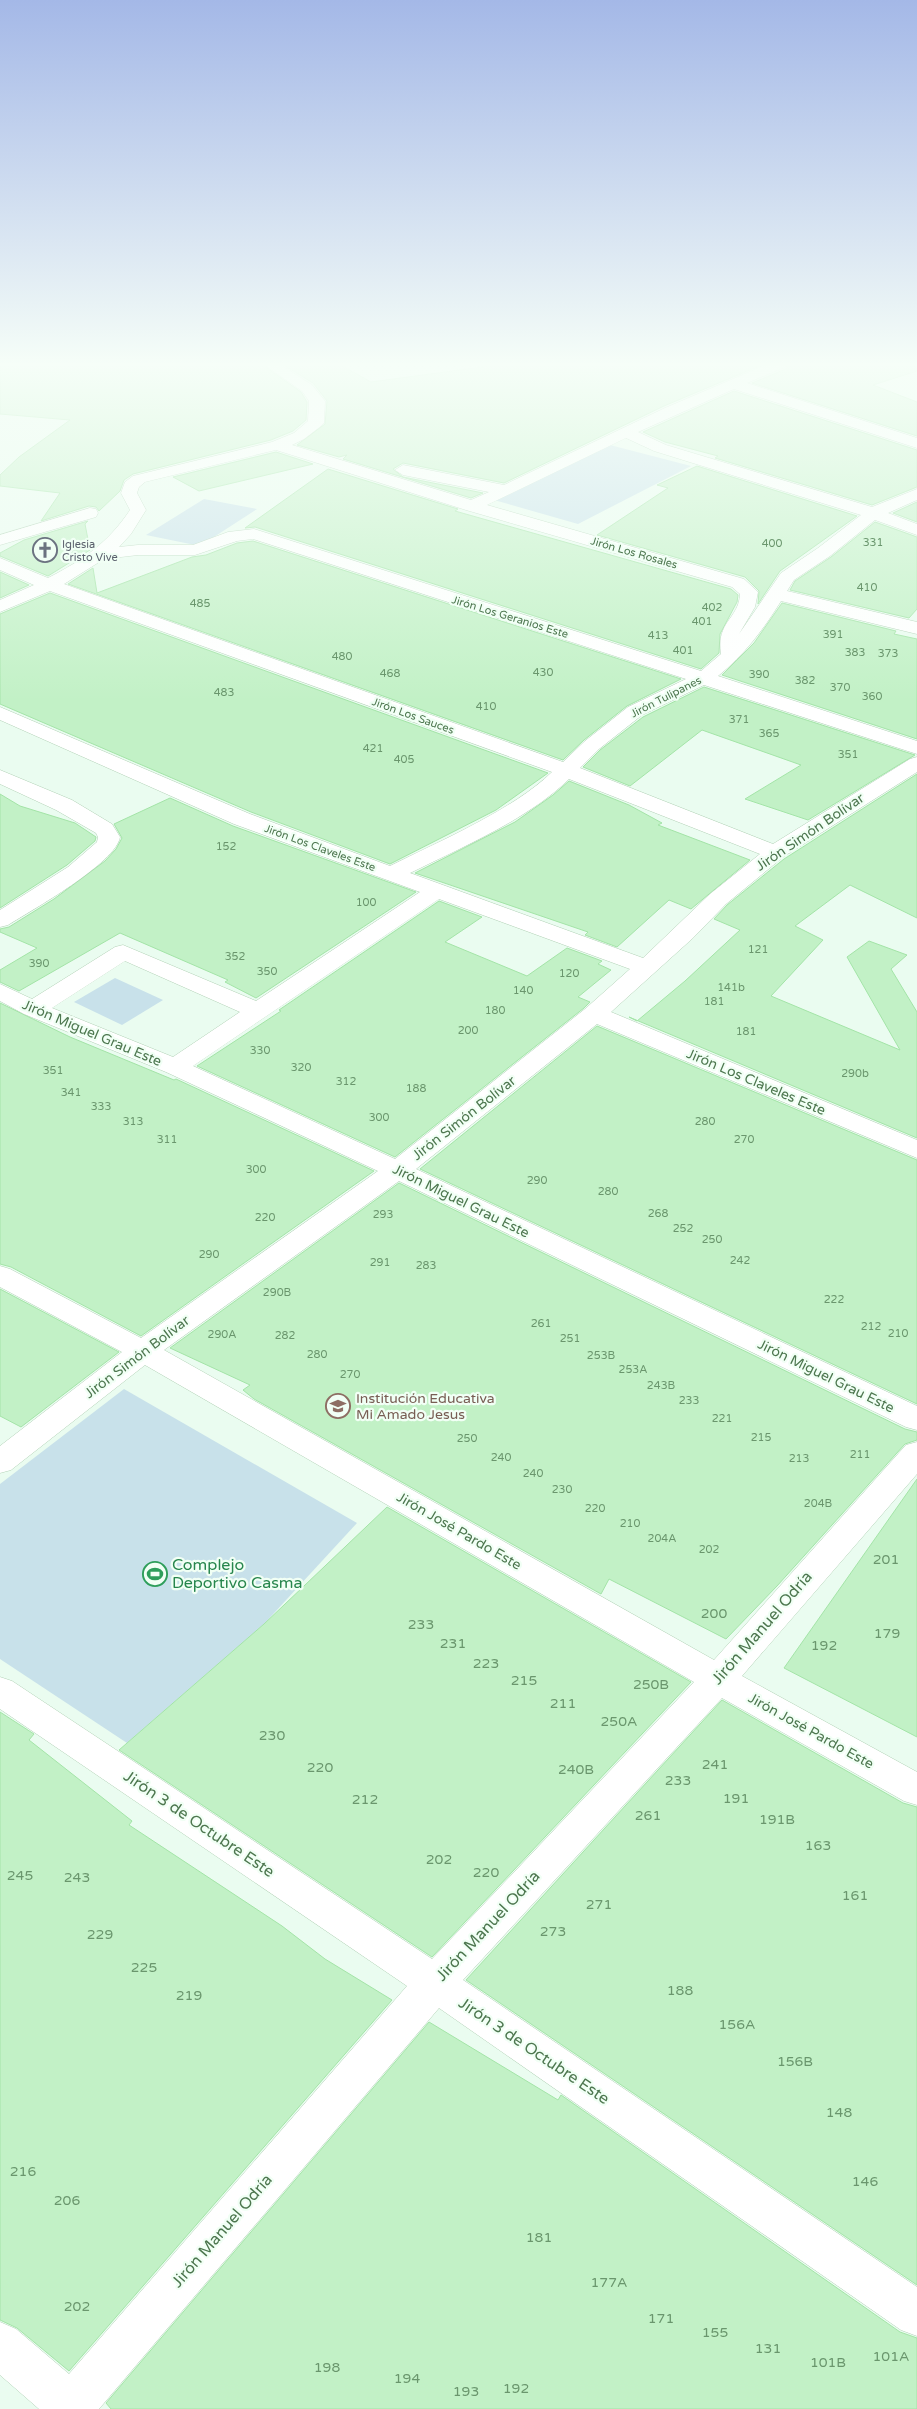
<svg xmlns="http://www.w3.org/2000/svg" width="917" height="2409" font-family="'Varela Round',sans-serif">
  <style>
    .green { fill: #c8e1ea }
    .building { fill: #c2f1c6; stroke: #a3e4a7 }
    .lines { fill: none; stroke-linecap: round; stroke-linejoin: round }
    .minor-casing { stroke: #b2d1b6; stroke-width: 1 }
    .minor { fill: #fff; fill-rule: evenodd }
    .labels { text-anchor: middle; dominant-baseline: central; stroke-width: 4.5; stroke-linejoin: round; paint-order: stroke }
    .number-label { font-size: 11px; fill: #6a966d }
    .far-worship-label { font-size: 11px; fill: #5b616d; stroke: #f1fff5; text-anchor: start }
    .far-street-label { font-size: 11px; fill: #4d774f; stroke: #f1fff5 }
    .street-label { font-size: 14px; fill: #4d774f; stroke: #f1fff5 }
    .education-label { font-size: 14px; fill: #785e54; stroke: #f1fff5; text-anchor: start }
    .near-number-label { font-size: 14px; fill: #6a966d }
    .near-leisure-label { font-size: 16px; fill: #27864d; stroke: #f1fff5; text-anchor: start }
    .near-street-label { font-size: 16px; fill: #4d774f; stroke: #f1fff5 }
  </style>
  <rect width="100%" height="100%" fill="#eafcf0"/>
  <g class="green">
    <polygon points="610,445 691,466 578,524 494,500"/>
    <polygon points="204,499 257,509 200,546 146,535"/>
    <polygon points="115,978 163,1000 122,1025 74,1002"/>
    <polygon points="124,1389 357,1523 264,1624 127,1743 0,1659 0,1484"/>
  </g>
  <g class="building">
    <polygon points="0,364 261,364 301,392 307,402 306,420 293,431 271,440 133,474 124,480 120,491 99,511 96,507 89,506 41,521 60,493 0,486 0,475 19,457 70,420 0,414"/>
    <polygon points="282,364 339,364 371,382 504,364 764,364 664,406 504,483 403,463 393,469 403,477 483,493 471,498 343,459 347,455 339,457 297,445 325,424 327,401 313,383"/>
    <polygon points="789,364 917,364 917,371 873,385 917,402 917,436 752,383 786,369"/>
    <polygon points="734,391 917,450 917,487 872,505 715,458 718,456 665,442 643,432"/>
    <polygon points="276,452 313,464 199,491 173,477"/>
    <polygon points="697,466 857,516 780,571 758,604 759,591 745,577 597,535 668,488 657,485"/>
    <polygon points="328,469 458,509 455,511 731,589 738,595 737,602 720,634 719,653 701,669 255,527 245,528"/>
    <polygon points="917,502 917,522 893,513"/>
    <polygon points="88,521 85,524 90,550 48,576 0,556 0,553 24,540"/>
    <polygon points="875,522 917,537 917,609 909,618 790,590 795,581 831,557"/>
    <polygon points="253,541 681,679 627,706 584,740 563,760 68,584 93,568 97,593 192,557 206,555 237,543"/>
    <polygon points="0,572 29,585 0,598"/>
    <polygon points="50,593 548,773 496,810 390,864 251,812 0,704 0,614"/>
    <polygon points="782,603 896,631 894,634 917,639 917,739 722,675 754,643"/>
    <polygon points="704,687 915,755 808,820 745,799 801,765 702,730 630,786 583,767 600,750 643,717"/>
    <polygon points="917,774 917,918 850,885 795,926 823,940 771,996 900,1050 847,957 869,941 907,955 891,969 917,1012 917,1138 629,1017 637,1021 685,981 740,930 714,919 727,905 784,859"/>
    <polygon points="569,781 629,805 662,823 658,825 750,860 691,909 669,900 617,947 585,935 588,932 415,873 515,822 553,795"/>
    <polygon points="0,794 20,806 75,823 96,837 95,841 67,865 0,908"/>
    <polygon points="170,798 233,826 416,892 256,998 225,982 228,980 120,933 19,991 0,982 0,970 37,948 0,932 0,929 9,927 54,899 105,861 116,849 122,838 114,824"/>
    <polygon points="439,901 482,917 445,942 527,976 567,948 602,961 598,964 611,970 578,997 590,1002 584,1008 395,1157 197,1066 281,1011 279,1010"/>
    <polygon points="0,1003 70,1037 174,1080 176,1079 374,1171 141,1336 11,1267 0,1264"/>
    <polygon points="597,1026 917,1160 917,1404 420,1169"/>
    <polygon points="399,1183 905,1429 917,1432 917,1440 905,1444 777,1586 726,1639 609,1579 601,1594 254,1399 243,1390 250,1385 170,1348"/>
    <polygon points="0,1289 119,1352 21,1427 0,1416"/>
    <polygon points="917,1479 917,1737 784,1668"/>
    <polygon points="387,1507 691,1682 432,1957 119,1750 264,1624"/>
    <polygon points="722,1700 903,1803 917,1807 917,2285 466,1980"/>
    <polygon points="0,1712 34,1734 29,1740 132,1821 129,1825 282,1926 325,1959 392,2000 69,2371 17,2328 0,2320"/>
    <polygon points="429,2022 558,2100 561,2095 900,2332 917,2338 917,2409 111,2409 106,2403"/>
  </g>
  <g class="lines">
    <defs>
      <g id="minor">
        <path d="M263,364H279L312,385L325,401L324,423L321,426L304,439L292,445L471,500L489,492L403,475L395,470L403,465L504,485L665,408L768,364H787L785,367L747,383L917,438V448L734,389L638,432L666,445L872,507L917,489V500L888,513L917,524V535L875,520L830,556L794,580L787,591L917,622V634L781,601C763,630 744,655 718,676L917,741V754L704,685L642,715L599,749L580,768L773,844L910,759L917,757V772L783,857L726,904L693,938L611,1012L917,1140V1158L597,1024L416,1169L917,1406V1430L906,1427L399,1181L164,1350L714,1660L906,1445L917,1442V1474L742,1676L917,1772V1805L904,1801L722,1698L463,1980L917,2287V2336L901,2330L439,2008L99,2409H39L0,2375V2322L16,2329L69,2374L407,1986L0,1709V1677L12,1681L432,1959L694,1682L145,1365L11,1470L0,1473V1446L122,1352L0,1287V1266L10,1269L141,1338L378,1171L166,1072L24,1014L0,1001V984L32,999L115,947L123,945L256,1001L420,892L234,824L0,720V707L250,814L390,866C440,841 513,810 552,772L50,591L0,612V600L34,585L0,570V558L48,578C83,560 108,543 130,510L121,493L125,482L133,476L272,442L294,433L308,421L309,401L302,391ZM626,438L654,451L861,515L818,548L781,573L739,634L755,607L758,592L744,579L487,505ZM276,450L466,510L732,587L740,594C739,619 716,621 721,654L701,671L254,529L228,532L193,545H138L119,547L131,534L146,510L137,493L139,487L145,482ZM253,539L686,679L628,707L585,741L563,762L64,584L104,559L138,555H195L237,541ZM569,779L760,854L710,894L643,958L410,873C462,847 527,820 569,779ZM439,899L630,969L585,1009L395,1159L193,1066ZM125,961L240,1012L173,1057L52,1008Z"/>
        <polygon points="90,508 96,509 98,513 96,517 0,545 0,535"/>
        <path d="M0,770L72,800L112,824L120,837C116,863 32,910 8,925L0,927V910L68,867L97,842L98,837L96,833L56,810L0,784Z"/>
      </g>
    </defs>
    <use href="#minor" class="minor-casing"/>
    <use href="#minor" class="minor"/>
  </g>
  <linearGradient id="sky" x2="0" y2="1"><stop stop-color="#a4b8e7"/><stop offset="0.52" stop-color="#f6fef8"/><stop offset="1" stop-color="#f6fef8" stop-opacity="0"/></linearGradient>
  <rect width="917" height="701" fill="url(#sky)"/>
  <defs>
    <symbol id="church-ring" viewBox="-11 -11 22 22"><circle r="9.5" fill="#f1fff5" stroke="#6b7280" stroke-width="1.5"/><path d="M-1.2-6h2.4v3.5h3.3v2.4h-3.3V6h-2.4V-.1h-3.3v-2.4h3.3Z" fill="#6b7280"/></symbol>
    <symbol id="school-ring" viewBox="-11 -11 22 22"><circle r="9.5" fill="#f1fff5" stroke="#8d6e63" stroke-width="1.5"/><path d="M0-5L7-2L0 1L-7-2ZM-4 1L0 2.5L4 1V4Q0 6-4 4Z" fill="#8d6e63"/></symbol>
    <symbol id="stadium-ring" viewBox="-11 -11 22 22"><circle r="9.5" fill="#f1fff5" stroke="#2e9e5b" stroke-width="1.5"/><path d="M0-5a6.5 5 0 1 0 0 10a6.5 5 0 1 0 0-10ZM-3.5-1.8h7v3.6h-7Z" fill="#2e9e5b"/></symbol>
  </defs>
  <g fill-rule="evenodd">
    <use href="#church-ring" x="31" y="536" width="28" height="28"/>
    <use href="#school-ring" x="324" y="1392" width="28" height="28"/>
    <use href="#stadium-ring" x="141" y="1560" width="28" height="28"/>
  </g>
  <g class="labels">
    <g class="number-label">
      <text x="873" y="542">331</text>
      <text x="772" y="543">400</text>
      <text x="867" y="587">410</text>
      <text x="200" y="603">485</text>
      <text x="712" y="607">402</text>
      <text x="702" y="621">401</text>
      <text x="833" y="634">391</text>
      <text x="658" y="635">413</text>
      <text x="683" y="650">401</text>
      <text x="855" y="652">383</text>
      <text x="888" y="653">373</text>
      <text x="342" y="656">480</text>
      <text x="543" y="672">430</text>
      <text x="390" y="673">468</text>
      <text x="759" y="674">390</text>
      <text x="805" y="680">382</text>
      <text x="840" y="687">370</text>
      <text x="224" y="692">483</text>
      <text x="872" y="696">360</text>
      <text x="486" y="706">410</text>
      <text x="739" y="719">371</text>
      <text x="769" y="733">365</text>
      <text x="373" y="748">421</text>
      <text x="848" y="754">351</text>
      <text x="404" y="759">405</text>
      <text x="226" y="846">152</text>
      <text x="366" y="902">100</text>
      <text x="758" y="949">121</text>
      <text x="235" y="956">352</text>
      <text x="39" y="963">390</text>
      <text x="267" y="971">350</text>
      <text x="569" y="973">120</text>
      <text x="731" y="987">141b</text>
      <text x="523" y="990">140</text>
      <text x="714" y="1001">181</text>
      <text x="495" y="1010">180</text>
      <text x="468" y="1030">200</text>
      <text x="746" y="1031">181</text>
      <text x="260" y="1050">330</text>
      <text x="301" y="1067">320</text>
      <text x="53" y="1070">351</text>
      <text x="855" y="1073">290b</text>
      <text x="346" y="1081">312</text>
      <text x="416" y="1088">188</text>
      <text x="71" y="1092">341</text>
      <text x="101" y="1106">333</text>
      <text x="379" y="1117">300</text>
      <text x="133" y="1121">313</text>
      <text x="705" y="1121">280</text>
      <text x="167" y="1139">311</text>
      <text x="744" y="1139">270</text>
      <text x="256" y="1169">300</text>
      <text x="537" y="1180">290</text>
      <text x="608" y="1191">280</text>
      <text x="658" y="1213">268</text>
      <text x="383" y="1214">293</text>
      <text x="265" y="1217">220</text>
      <text x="683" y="1228">252</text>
      <text x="712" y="1239">250</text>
      <text x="209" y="1254">290</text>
      <text x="740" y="1260">242</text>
      <text x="380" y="1262">291</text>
      <text x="426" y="1265">283</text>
      <text x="277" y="1292">290B</text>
      <text x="834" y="1299">222</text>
      <text x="541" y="1323">261</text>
      <text x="871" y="1326">212</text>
      <text x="898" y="1333">210</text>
      <text x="222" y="1334">290A</text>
      <text x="285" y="1335">282</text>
      <text x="570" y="1338">251</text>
      <text x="317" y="1354">280</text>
      <text x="601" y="1355">253B</text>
      <text x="633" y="1369">253A</text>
      <text x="350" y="1374">270</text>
      <text x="661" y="1385">243B</text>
      <text x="689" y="1400">233</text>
      <text x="722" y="1418">221</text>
      <text x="761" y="1437">215</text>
      <text x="467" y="1438">250</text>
      <text x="860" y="1454">211</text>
      <text x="501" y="1457">240</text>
      <text x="799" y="1458">213</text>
      <text x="533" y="1473">240</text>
      <text x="562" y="1489">230</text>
      <text x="818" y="1503">204B</text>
      <text x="595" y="1508">220</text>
      <text x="630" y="1523">210</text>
      <text x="662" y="1538">204A</text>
      <text x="709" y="1549">202</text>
    </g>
    <g class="far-worship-label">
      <text x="62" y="544">Iglesia<tspan x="62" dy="13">Cristo Vive</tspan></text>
    </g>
    <g class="far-street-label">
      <text transform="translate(634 553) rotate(16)">Jirón Los Rosales</text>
      <text transform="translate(510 617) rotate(17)">Jirón Los Geranios Este</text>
      <text transform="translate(666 697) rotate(-27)">Jirón Tulipanes</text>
      <text transform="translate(413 716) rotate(20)">Jirón Los Sauces</text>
      <text transform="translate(320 848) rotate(20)">Jirón Los Claveles Este</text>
    </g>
    <g class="street-label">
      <text transform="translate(810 832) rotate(-34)">Jirón Simón Bolívar</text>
      <text transform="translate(92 1033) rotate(23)">Jirón Miguel Grau Este</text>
      <text transform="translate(756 1082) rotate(23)">Jirón Los Claveles Este</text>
      <text transform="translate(464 1118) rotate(-38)">Jirón Simón Bolívar</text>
      <text transform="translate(461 1201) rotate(26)">Jirón Miguel Grau Este</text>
      <text transform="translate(137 1357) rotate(-37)">Jirón Simón Bolívar</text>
      <text transform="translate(826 1376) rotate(26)">Jirón Miguel Grau Este</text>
      <text transform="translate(459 1531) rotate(30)">Jirón José Pardo Este</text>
      <text transform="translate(811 1731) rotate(29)">Jirón José Pardo Este</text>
    </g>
    <g class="education-label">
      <text x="356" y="1398">Institución Educativa<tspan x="356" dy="16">Mi Amado Jesus</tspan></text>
    </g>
    <g class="near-number-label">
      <text x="886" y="1559">201</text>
      <text x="714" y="1613">200</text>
      <text x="421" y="1624">233</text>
      <text x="887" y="1633">179</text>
      <text x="453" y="1643">231</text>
      <text x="824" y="1645">192</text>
      <text x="486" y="1663">223</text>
      <text x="524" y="1680">215</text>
      <text x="651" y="1684">250B</text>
      <text x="563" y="1703">211</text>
      <text x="619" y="1721">250A</text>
      <text x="272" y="1735">230</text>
      <text x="715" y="1764">241</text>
      <text x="320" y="1767">220</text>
      <text x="576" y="1769">240B</text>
      <text x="678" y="1780">233</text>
      <text x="736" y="1798">191</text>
      <text x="365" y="1799">212</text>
      <text x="648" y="1815">261</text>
      <text x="777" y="1819">191B</text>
      <text x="818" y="1845">163</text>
      <text x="439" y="1859">202</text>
      <text x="486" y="1872">220</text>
      <text x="20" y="1875">245</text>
      <text x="77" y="1877">243</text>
      <text x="855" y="1895">161</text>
      <text x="599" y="1904">271</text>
      <text x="553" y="1931">273</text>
      <text x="100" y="1934">229</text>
      <text x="144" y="1967">225</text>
      <text x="680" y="1990">188</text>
      <text x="189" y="1995">219</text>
      <text x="737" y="2024">156A</text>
      <text x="795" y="2061">156B</text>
      <text x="839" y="2112">148</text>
      <text x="23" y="2171">216</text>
      <text x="865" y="2181">146</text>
      <text x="67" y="2200">206</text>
      <text x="539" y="2237">181</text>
      <text x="609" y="2282">177A</text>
      <text x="77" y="2306">202</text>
      <text x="661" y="2318">171</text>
      <text x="715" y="2332">155</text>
      <text x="768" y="2348">131</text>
      <text x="891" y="2356">101A</text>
      <text x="828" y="2362">101B</text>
      <text x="327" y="2367">198</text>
      <text x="407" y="2378">194</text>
      <text x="516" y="2388">192</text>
      <text x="466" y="2391">193</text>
    </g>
    <g class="near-leisure-label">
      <text x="172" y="1565">Complejo<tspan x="172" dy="18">Deportivo Casma</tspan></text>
    </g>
    <g class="near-street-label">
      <text transform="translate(762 1628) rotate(-49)">Jirón Manuel Odría</text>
      <text transform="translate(199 1824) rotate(34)">Jirón 3 de Octubre Este</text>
      <text transform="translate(488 1926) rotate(-47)">Jirón Manuel Odría</text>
      <text transform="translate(534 2051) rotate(34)">Jirón 3 de Octubre Este</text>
      <text transform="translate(222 2231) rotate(-49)">Jirón Manuel Odría</text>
    </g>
  </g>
</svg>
